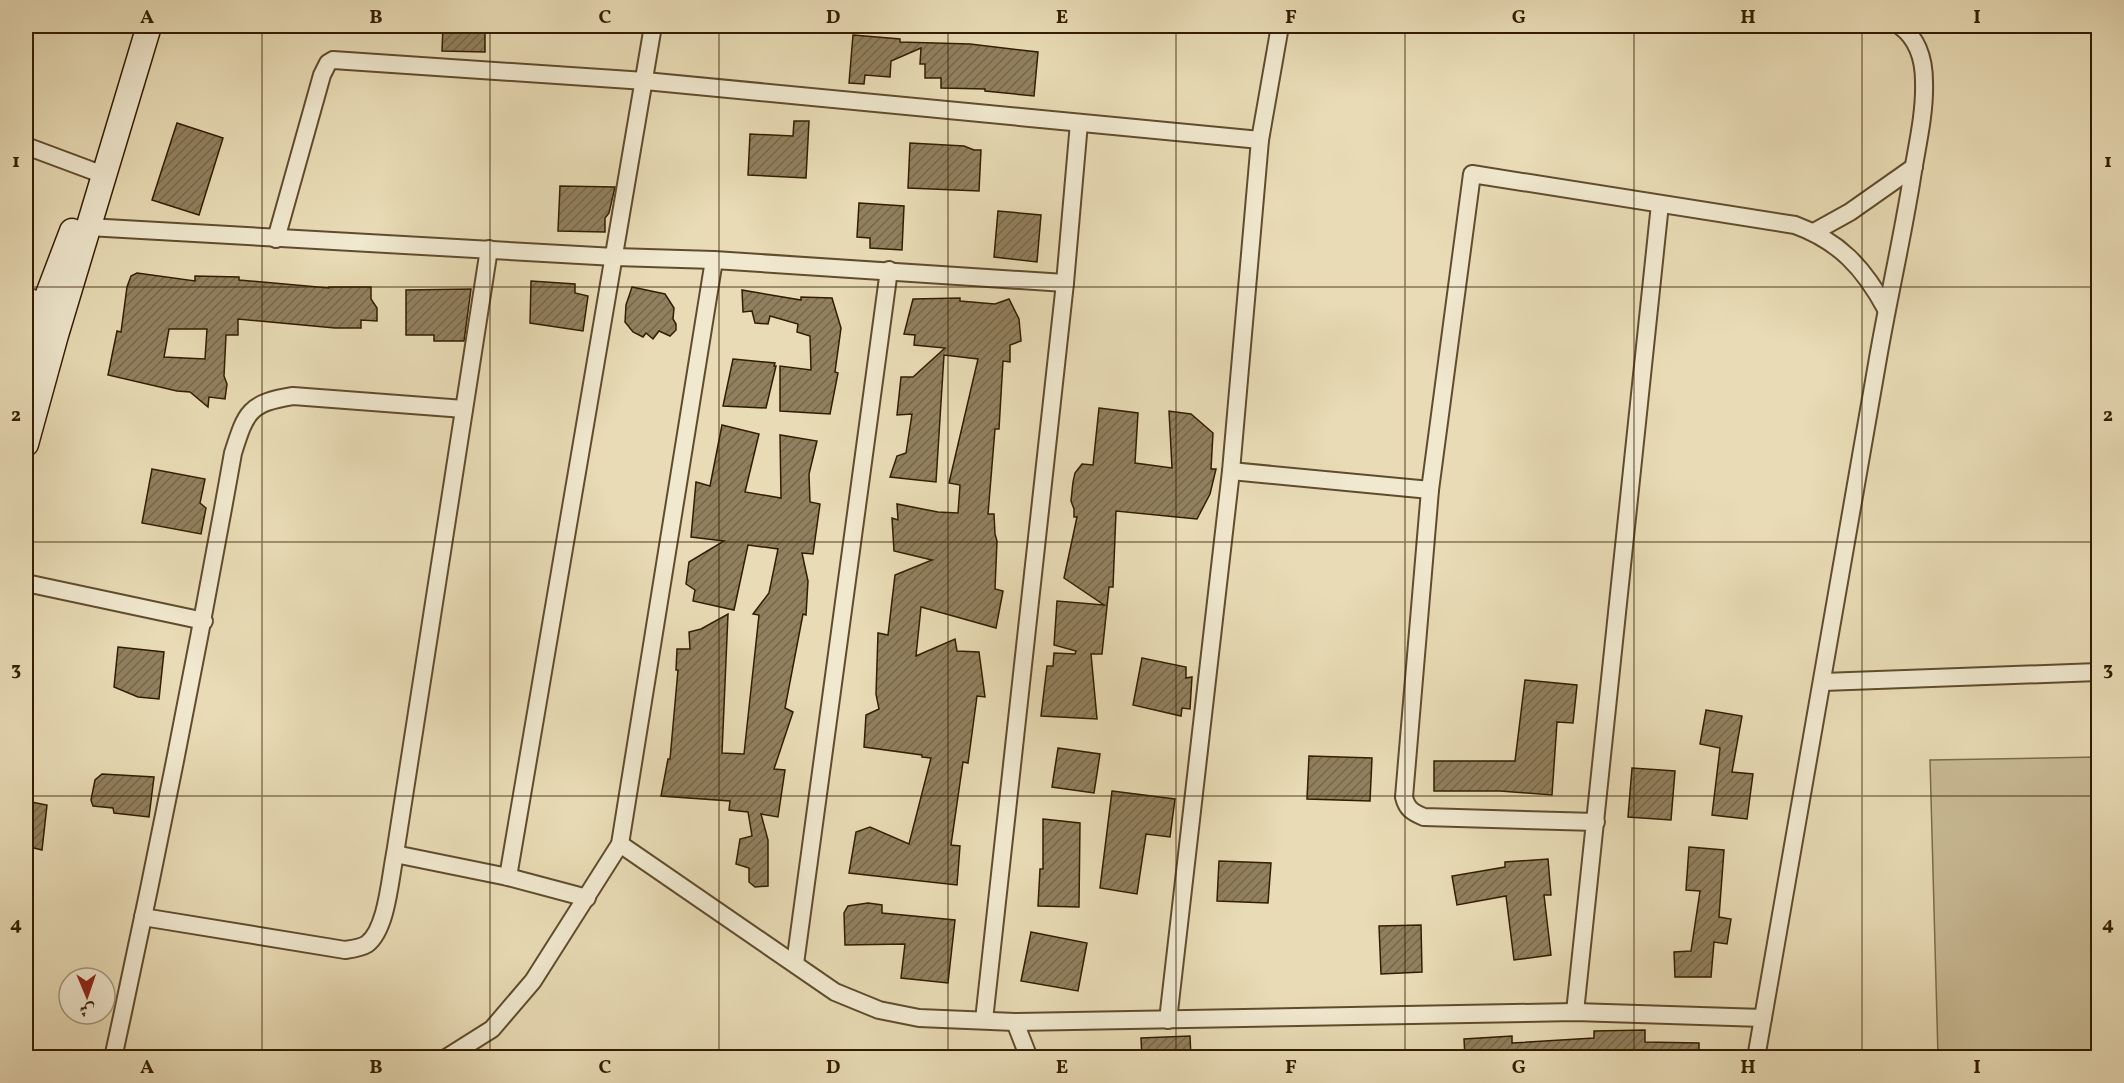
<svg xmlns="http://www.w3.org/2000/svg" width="2124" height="1083" font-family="Vollkorn,Amiri,serif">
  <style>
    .pitch { fill: #c9bb96; stroke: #7e6c4b; stroke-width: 1.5 }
    .building { fill: url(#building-hatch); stroke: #331d00; stroke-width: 1.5; fill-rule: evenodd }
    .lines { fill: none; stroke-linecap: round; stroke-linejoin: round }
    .street-casing { stroke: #604c2d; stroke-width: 20 }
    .secondary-casing { stroke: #331d00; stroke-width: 27 }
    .street { stroke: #f0e8cf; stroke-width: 16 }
    .secondary { stroke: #f0e8cf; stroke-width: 24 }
    .grid { fill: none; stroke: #331d00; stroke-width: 1.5; stroke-opacity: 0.55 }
    .neatline { fill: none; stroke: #331d00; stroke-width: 2 }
    .grid-label { font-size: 20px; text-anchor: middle; font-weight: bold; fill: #331d00 }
  </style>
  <defs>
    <pattern id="building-hatch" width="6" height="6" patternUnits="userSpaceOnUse" patternTransform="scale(1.5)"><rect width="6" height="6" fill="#91805e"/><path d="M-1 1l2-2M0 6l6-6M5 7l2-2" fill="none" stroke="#77684b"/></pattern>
  </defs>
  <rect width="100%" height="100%" fill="#e8dbb5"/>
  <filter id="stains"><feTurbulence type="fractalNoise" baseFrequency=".00333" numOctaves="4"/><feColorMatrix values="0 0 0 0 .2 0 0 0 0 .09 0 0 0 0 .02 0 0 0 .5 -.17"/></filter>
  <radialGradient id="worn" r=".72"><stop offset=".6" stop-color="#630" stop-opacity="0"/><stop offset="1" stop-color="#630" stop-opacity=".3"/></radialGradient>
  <polygon class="pitch" points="2098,757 2098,1057 1938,1057 1930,760"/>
  <g class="building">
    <polygon points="443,26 485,26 485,52 442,51"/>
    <polygon points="853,35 900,39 900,42 970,44 1038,52 1034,96 985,91 985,89 941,88 941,78 925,78 925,64 920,64 921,48 891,61 890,77 865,75 864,84 849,83"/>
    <polygon points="794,121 809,121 806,178 748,175 750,134 793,136"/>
    <polygon points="177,123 223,138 199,215 152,200"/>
    <polygon points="910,143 964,146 974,150 981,150 979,191 908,188"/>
    <polygon points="560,186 615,187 609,213 605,218 605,232 558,231"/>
    <polygon points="859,203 904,206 902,250 870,248 870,238 857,237"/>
    <polygon points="998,211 1041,215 1037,262 994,257"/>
    <path d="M137,273L195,281V276L239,277V280L329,288V287H371V299L377,308V321L361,320V328H335L238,319V335H226L224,376L227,384L225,399L209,397L208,407L190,392L177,391L108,375L117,331L121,332L127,287L131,276ZM169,329H207L205,359L164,357Z"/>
    <polygon points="531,281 575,284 575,293 588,296 583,331 530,323"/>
    <polygon points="632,287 665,294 674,308 673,319 676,324 676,330 670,336 659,331 653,339 646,333 643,337 633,332 625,322 626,305"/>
    <polygon points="471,289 464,341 434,341 434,335 406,335 406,290"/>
    <polygon points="742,290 801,300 801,297 832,298 841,328 835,372 838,373 830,414 780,411 780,366 811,370 810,336 797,332 798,324 770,316 768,324 755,323 752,311 743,312"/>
    <polygon points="960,298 960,301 995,304 1009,299 1019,319 1021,341 1010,345 1010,362 1003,361 999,429 995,429 988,514 994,514 995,534 997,541 995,589 1003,591 996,628 921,607 916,656 955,639 957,651 979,652 985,697 977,696 968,763 963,762 951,845 960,846 957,885 849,873 856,832 870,827 909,844 931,758 922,757 922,755 864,747 866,715 879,709 876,694 878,633 888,635 895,575 932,560 894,551 892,518 898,520 897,504 938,512 958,513 960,485 949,483 978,359 944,355 936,482 890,477 897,456 906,453 912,414 897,415 901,377 913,377 945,348 914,345 915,335 904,334 913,299"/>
    <polygon points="733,359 775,363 774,366 776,366 766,408 723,406"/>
    <polygon points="1099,408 1138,413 1135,463 1172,468 1169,411 1191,414 1213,433 1211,469 1216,469 1210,494 1197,519 1116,511 1113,587 1109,587 1102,654 1091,654 1097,719 1041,716 1047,666 1053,666 1054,653 1075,654 1076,651 1054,645 1057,601 1104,605 1064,578 1077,517 1074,517 1074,509 1071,501 1073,482 1075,473 1082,464 1093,465"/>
    <polygon points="722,425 759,434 745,492 781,498 780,435 817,441 809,474 810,502 820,504 813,554 802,553 808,581 806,615 803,614 785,708 793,712 774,769 785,770 778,817 761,814 768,840 768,886 755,887 749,882 749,868 736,864 740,839 752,836 748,812 729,810 730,801 661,796 668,759 670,759 678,670 676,670 677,649 690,649 689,632 701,629 728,614 722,753 744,754 759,615 753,614 769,593 778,549 748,545 734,610 693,601 695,590 686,584 689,562 724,541 691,537 696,482 710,486"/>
    <polygon points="152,469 205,479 200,503 206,508 201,534 142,523"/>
    <polygon points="118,647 164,652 159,699 138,697 114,687"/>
    <polygon points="1142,658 1186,667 1186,678 1192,677 1190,709 1182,708 1181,716 1133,705"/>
    <polygon points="1525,680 1577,685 1573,723 1557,722 1552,795 1500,791 1434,791 1434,761 1515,761"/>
    <polygon points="1706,710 1742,716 1732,772 1753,774 1747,819 1712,815 1720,748 1700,744"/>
    <polygon points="1058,748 1100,754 1094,793 1052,787"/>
    <polygon points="1309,756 1372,758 1370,801 1307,799"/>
    <polygon points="1632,768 1675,771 1671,820 1628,817"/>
    <polygon points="102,774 154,777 149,817 114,813 113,808 93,806 91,800 95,780"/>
    <polygon points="1112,791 1175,799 1170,837 1146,834 1137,894 1100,888"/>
    <polygon points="26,801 47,805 42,850 26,846"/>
    <polygon points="1043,819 1080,823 1079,907 1038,906 1040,869 1043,869"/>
    <polygon points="1689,847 1724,850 1719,917 1731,919 1727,944 1714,942 1711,977 1675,977 1674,952 1691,951 1700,891 1686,890"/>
    <polygon points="1548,859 1551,895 1544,895 1551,955 1514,960 1506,896 1457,905 1452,876 1505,867 1505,862"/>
    <polygon points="1219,861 1271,863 1268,903 1217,901"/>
    <polygon points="868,903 882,905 882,913 955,920 948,983 901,978 905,944 845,945 844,913 848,906"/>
    <polygon points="1421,925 1422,972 1381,974 1379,926"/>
    <polygon points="1031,932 1087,943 1078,991 1021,981"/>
    <polygon points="1645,1030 1645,1042 1699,1043 1699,1058 1465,1058 1464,1039 1512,1036 1512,1043 1594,1038 1594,1031"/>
    <polygon points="1190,1036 1191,1058 1142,1058 1141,1038"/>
  </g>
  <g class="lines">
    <defs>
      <g id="street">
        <polyline points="26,146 93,171"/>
        <polyline points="88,227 615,257 714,260 1065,283"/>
        <polyline points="1814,232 1850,212 1914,167"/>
        <polyline points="276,239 322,75 328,63 333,60 645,81 1260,140"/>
        <polyline points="26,296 45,302"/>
        <polyline points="1231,471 1430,490"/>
        <polyline points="26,583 204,621"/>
        <polyline points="1823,682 2098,672"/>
        <path d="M1596,822L1424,817C1412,812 1407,809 1404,797L1430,490L1472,174L1795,225C1839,241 1864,268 1886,309"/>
        <polyline points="620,844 835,992 879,1010 919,1018 1015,1022 1575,1012 1763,1018"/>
        <polyline points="395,854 508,877 587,898"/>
        <polyline points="508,877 653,26"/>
        <path d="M143,917L345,950C352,949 361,948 367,944C387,929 390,878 395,854L489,249"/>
        <polyline points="795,964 889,270"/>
        <polyline points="1575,1012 1660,204"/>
        <polyline points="984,1020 1065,283 1079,123"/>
        <polyline points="1168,1020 1231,471 1260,140 1280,26"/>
        <polyline points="1015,1022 1029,1058"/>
        <path d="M113,1058C157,857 197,655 233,453C246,412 249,403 293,396L464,409"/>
        <polyline points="446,1058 492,1029 533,981 620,844 714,260"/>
        <path d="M1756,1058C1796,826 1838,595 1877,364C1888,299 1903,236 1913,171C1918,142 1925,111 1924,82C1924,60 1918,39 1900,26"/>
      </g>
      <g id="secondary">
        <polyline points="26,365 45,302 72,231"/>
        <polyline points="26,444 56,335 149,26"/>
      </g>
    </defs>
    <use href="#street" class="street-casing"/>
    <use href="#secondary" class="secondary-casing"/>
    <use href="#street" class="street"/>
    <use href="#secondary" class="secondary"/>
  </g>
  <path class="grid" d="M262,26V1058M490,26V1058M719,26V1058M948,26V1058M1176,26V1058M1405,26V1058M1634,26V1058M1862,26V1058M26,287H2098M26,542H2098M26,796H2098"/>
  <rect width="2124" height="1083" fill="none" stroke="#e8dbb5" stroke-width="66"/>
  <g transform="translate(87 996) rotate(178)"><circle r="28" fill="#f0e8cf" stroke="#a4977c" stroke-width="1.5"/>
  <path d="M0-4.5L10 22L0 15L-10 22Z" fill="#8f2418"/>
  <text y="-9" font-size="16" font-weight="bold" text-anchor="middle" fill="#331d00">ش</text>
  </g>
  <rect x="33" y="33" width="2058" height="1017" class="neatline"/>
  <g class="grid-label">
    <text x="147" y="23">A</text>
    <text x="376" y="23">B</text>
    <text x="605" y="23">C</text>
    <text x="833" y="23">D</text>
    <text x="1062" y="23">E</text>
    <text x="1291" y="23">F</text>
    <text x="1519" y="23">G</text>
    <text x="1748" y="23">H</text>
    <text x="1977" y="23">I</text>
    <text x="16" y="167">1</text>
    <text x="2108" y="167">1</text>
    <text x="16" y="421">2</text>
    <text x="2108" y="421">2</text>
    <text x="16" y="675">3</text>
    <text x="2108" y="675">3</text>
    <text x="16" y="930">4</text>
    <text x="2108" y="930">4</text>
    <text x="147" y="1073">A</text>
    <text x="376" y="1073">B</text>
    <text x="605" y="1073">C</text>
    <text x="833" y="1073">D</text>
    <text x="1062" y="1073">E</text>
    <text x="1291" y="1073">F</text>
    <text x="1519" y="1073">G</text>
    <text x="1748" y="1073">H</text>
    <text x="1977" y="1073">I</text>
  </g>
  <rect width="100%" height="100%" filter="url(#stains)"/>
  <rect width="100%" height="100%" fill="url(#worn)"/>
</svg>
